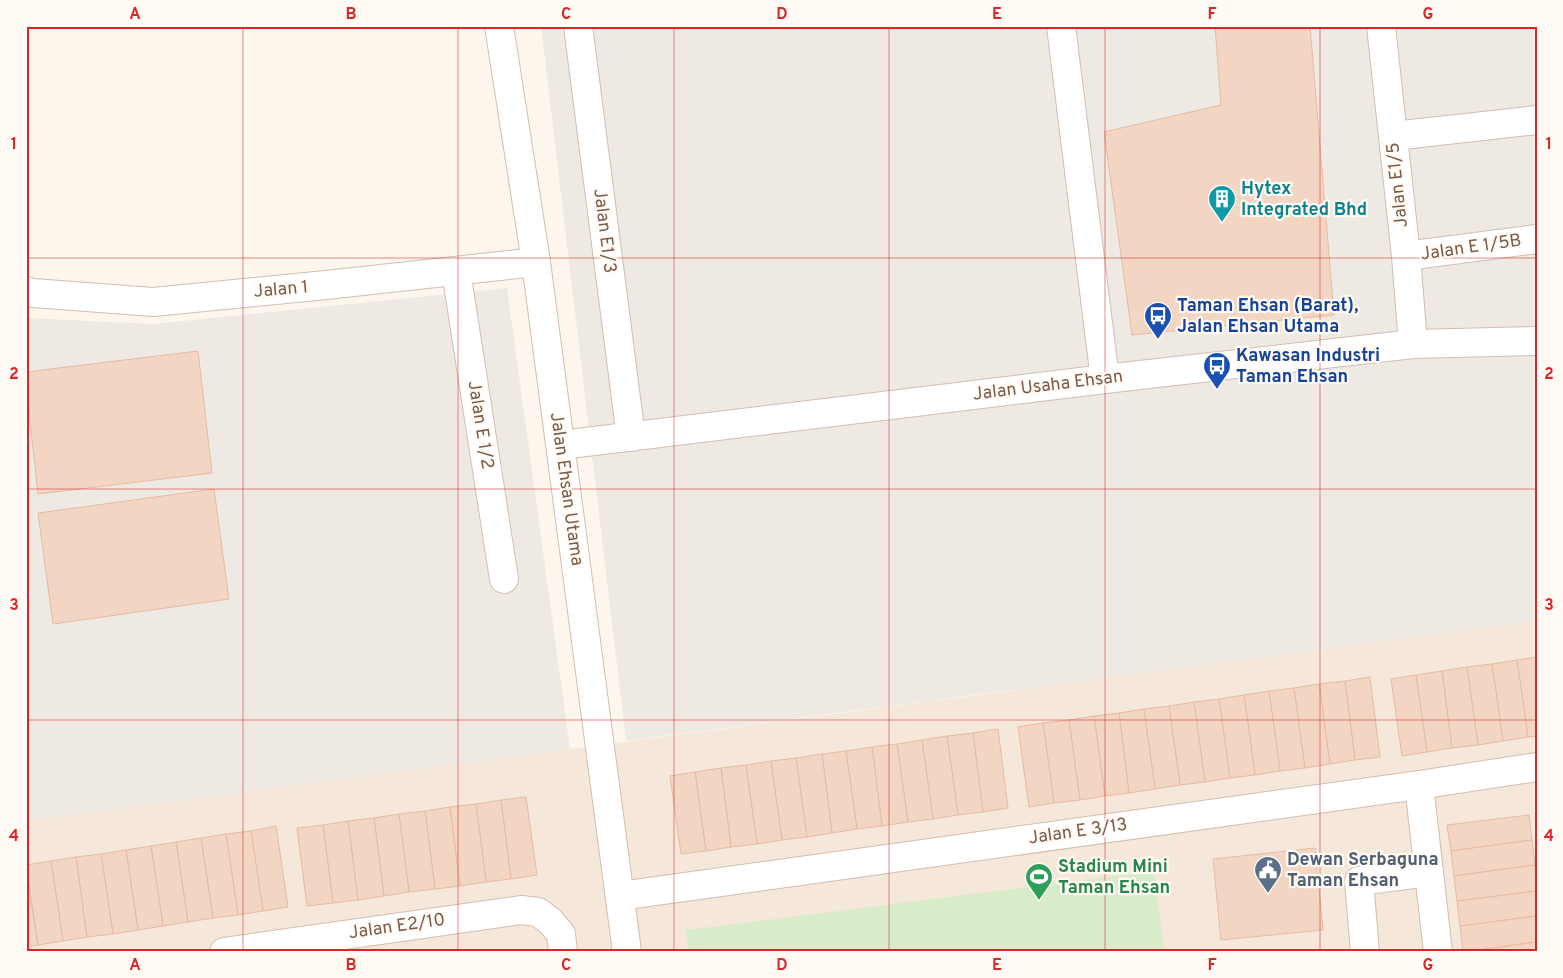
<svg xmlns="http://www.w3.org/2000/svg" width="1563" height="978" font-family="Overpass,sans-serif">
  <style>
    .residential { fill: #f5e8da }
    .industrial { fill: #efe9e4 }
    .green { fill: #d8ecc9 }
    .building { fill: #f3d5c3; stroke: #e6bba3 }
    .lines { fill: none; stroke-linecap: round; stroke-linejoin: round }
    .minor-casing { stroke: #d1beb0; stroke-width: 30 }
    .minor { stroke: #fff; stroke-width: 28 }
    .grid { fill: none; stroke: #d62828; stroke-width: 1; stroke-opacity: 0.55 }
    .labels { text-anchor: middle; dominant-baseline: central; stroke-width: 4.5; stroke-linejoin: round; paint-order: stroke }
    .street-label { font-size: 18px; fill: #7a5c4d; stroke: #fffaf3 }
    .culture-label { font-size: 18px; font-weight: bold; fill: #0d838f; stroke: #fffaf3; text-anchor: start }
    .transit-label { font-size: 18px; font-weight: bold; fill: #164399; stroke: #fffaf3; text-anchor: start }
    .service-label { font-size: 18px; font-weight: bold; fill: #4e5e75; stroke: #fffaf3; text-anchor: start }
    .leisure-label { font-size: 18px; font-weight: bold; fill: #27864d; stroke: #fffaf3; text-anchor: start }
    .neatline { fill: none; stroke: #d62828; stroke-width: 2 }
    .grid-label { font-size: 16px; text-anchor: middle; font-weight: bold; fill: #d62828 }
  </style>
  <rect width="100%" height="100%" fill="#fdf6ec"/>
  <polygon class="residential" points="1537,621 1537,952 26,952 26,821"/>
  <g class="industrial">
    <polygon points="541,26 1537,26 1537,621 626,741"/>
    <polygon points="507,288 570,749 26,821 26,318 153,324"/>
  </g>
  <polygon class="green" points="1154,871 1164,952 689,952 686,930"/>
  <g class="building">
    <polygon points="1215,26 1310,26 1334,315 1132,335 1104,132 1221,105"/>
    <polygon points="198,351 212,473 38,494 26,386 26,372"/>
    <polygon points="214,489 229,599 53,624 38,513"/>
    <polygon points="1537,657 1537,736 1528,737 1517,660"/>
    <polygon points="1517,660 1528,737 1503,741 1492,664"/>
    <polygon points="1492,664 1503,741 1478,745 1467,667"/>
    <polygon points="1467,667 1478,745 1452,748 1442,671"/>
    <polygon points="1442,671 1452,748 1427,752 1416,675"/>
    <polygon points="1416,675 1427,752 1402,756 1391,679"/>
    <polygon points="1370,677 1380,757 1355,760 1345,681"/>
    <polygon points="1345,681 1355,760 1330,764 1319,684"/>
    <polygon points="1319,684 1330,764 1305,768 1294,688"/>
    <polygon points="1294,688 1305,768 1280,771 1269,691"/>
    <polygon points="1269,691 1280,771 1255,775 1244,695"/>
    <polygon points="1244,695 1255,775 1230,778 1219,699"/>
    <polygon points="1219,699 1230,778 1205,782 1194,702"/>
    <polygon points="1194,702 1205,782 1180,785 1169,706"/>
    <polygon points="1169,706 1180,785 1155,789 1144,709"/>
    <polygon points="1144,709 1155,789 1129,793 1119,713"/>
    <polygon points="1119,713 1129,793 1105,796 1094,716"/>
    <polygon points="1094,716 1105,796 1080,800 1069,720"/>
    <polygon points="1069,720 1080,800 1054,803 1043,723"/>
    <polygon points="1043,723 1054,803 1029,807 1018,727"/>
    <polygon points="998,729 1008,808 983,812 973,733"/>
    <polygon points="973,733 983,812 958,815 947,736"/>
    <polygon points="947,736 958,815 933,819 922,740"/>
    <polygon points="922,740 933,819 908,822 897,744"/>
    <polygon points="897,744 908,822 882,826 872,747"/>
    <polygon points="872,747 882,826 857,829 846,751"/>
    <polygon points="846,751 857,829 832,833 822,754"/>
    <polygon points="822,754 832,833 807,837 796,758"/>
    <polygon points="796,758 807,837 782,840 771,761"/>
    <polygon points="771,761 782,840 757,844 746,765"/>
    <polygon points="746,765 757,844 731,847 721,768"/>
    <polygon points="721,768 731,847 706,851 695,772"/>
    <polygon points="695,772 706,851 681,854 670,776"/>
    <polygon points="526,797 537,875 511,879 501,800"/>
    <polygon points="501,800 511,879 486,882 476,804"/>
    <polygon points="476,804 486,882 460,886 450,807"/>
    <polygon points="450,807 460,886 435,889 425,811"/>
    <polygon points="425,811 435,889 409,892 399,814"/>
    <polygon points="399,814 409,892 384,896 374,818"/>
    <polygon points="1529,815 1532,840 1451,851 1447,825"/>
    <polygon points="374,818 384,896 358,900 348,821"/>
    <polygon points="348,821 358,900 333,903 323,825"/>
    <polygon points="323,825 333,903 307,906 297,828"/>
    <polygon points="276,826 288,907 263,911 251,831"/>
    <polygon points="251,831 263,911 238,915 226,834"/>
    <polygon points="226,834 238,915 213,918 201,838"/>
    <polygon points="201,838 213,918 188,922 176,842"/>
    <polygon points="1532,840 1535,865 1454,876 1451,851"/>
    <polygon points="176,842 188,922 163,926 151,846"/>
    <polygon points="151,846 163,926 138,930 126,850"/>
    <polygon points="1315,848 1323,930 1221,940 1213,859"/>
    <polygon points="126,850 138,930 113,934 101,854"/>
    <polygon points="101,854 113,934 87,937 76,857"/>
    <polygon points="76,857 87,937 63,941 51,861"/>
    <polygon points="51,861 63,941 38,945 26,865"/>
    <polygon points="1535,865 1537,891 1457,901 1454,876"/>
    <polygon points="26,870 38,945 26,947"/>
    <polygon points="1537,891 1537,916 1460,926 1457,901"/>
    <polygon points="1537,916 1537,942 1463,952 1460,926"/>
    <polygon points="1537,942 1537,952 1463,952"/>
  </g>
  <g class="lines">
    <defs>
      <g id="minor">
        <polyline points="499,26 536,262 627,952"/>
        <polyline points="578,26 631,437"/>
        <polyline points="1061,26 1105,379"/>
        <polyline points="1381,26 1406,256 1413,344"/>
        <polyline points="1393,136 1537,120"/>
        <polyline points="1406,256 1537,239"/>
        <polyline points="456,271 504,579"/>
        <polyline points="26,291 33,293 153,302 326,285 536,262"/>
        <polyline points="561,445 1105,379 1413,344 1537,341"/>
        <polyline points="1419,785 1438,952"/>
        <polyline points="620,896 1419,785 1537,767"/>
        <polyline points="224,952 521,910 538,912 550,921 561,934 563,952"/>
        <polyline points="1365,952 1359,881 1429,872"/>
      </g>
    </defs>
    <use href="#minor" class="minor-casing"/>
    <use href="#minor" class="minor"/>
  </g>
  <path class="grid" d="M243,26V952M458,26V952M674,26V952M889,26V952M1105,26V952M1320,26V952M26,258H1537M26,489H1537M26,720H1537"/>
  <defs>
    <symbol id="building-pin" viewBox="-11 -11 22 30"><path d="M0 17L-7.5 6A9.5 9.5 0 1 1 7.5 6Z" fill="#0f9aa8" stroke="#fffaf3"/><path d="M-4-6H4V6H1V3H-1V6H-4ZM-2.5-4.3h1.7v1.8h-1.7ZM.8-4.3h1.7v1.8H.8ZM-2.5-1h1.7V.8h-1.7ZM.8-1h1.7V.8H.8Z" fill="#fff"/></symbol>
    <symbol id="bus-pin" viewBox="-11 -11 22 30"><path d="M0 17L-7.5 6A9.5 9.5 0 1 1 7.5 6Z" fill="#1a4fb4" stroke="#fffaf3"/><path d="M-5-6H5V4H4V6H2V4H-2V6H-4V4H-5ZM-3.5-4V0h7V-4ZM-3.5 1.2v1.5H-2V1.2ZM2 1.2v1.5H3.5V1.2Z" fill="#fff"/></symbol>
    <symbol id="civic-pin" viewBox="-11 -11 22 30"><path d="M0 17L-7.5 6A9.5 9.5 0 1 1 7.5 6Z" fill="#5c6f8a" stroke="#fffaf3"/><path d="M-.6-6.5H3V-4.5H.6V-3L4-1V1h2V6H-6V1h2V-1L-.6-3ZM-1.2 2.5V6h2.4V2.5Z" fill="#fff"/></symbol>
    <symbol id="stadium-pin" viewBox="-11 -11 22 30"><path d="M0 17L-7.5 6A9.5 9.5 0 1 1 7.5 6Z" fill="#2e9e5b" stroke="#fffaf3"/><path d="M0-5a6.5 5 0 1 0 0 10a6.5 5 0 1 0 0-10ZM-3.5-1.8h7v3.6h-7Z" fill="#fff"/></symbol>
  </defs>
  <g fill-rule="evenodd">
    <use href="#building-pin" x="1206" y="183" width="32" height="43"/>
    <use href="#bus-pin" x="1142" y="300" width="32" height="43"/>
    <use href="#bus-pin" x="1201" y="350" width="32" height="43"/>
    <use href="#civic-pin" x="1252" y="854" width="32" height="43"/>
    <use href="#stadium-pin" x="1023" y="861" width="32" height="43"/>
  </g>
  <g class="labels">
    <g class="street-label">
      <text transform="translate(1398 185) rotate(-96)">Jalan E1/5</text>
      <text transform="translate(604 231) rotate(83)">Jalan E1/3</text>
      <text transform="translate(1471 248) rotate(-8)">Jalan E 1/5B</text>
      <text transform="translate(281 290) rotate(-5)">Jalan 1</text>
      <text transform="translate(1048 386) rotate(-7)">Jalan Usaha Ehsan</text>
      <text transform="translate(480 425) rotate(81)">Jalan E 1/2</text>
      <text transform="translate(566 489) rotate(82)">Jalan Ehsan Utama</text>
      <text transform="translate(1078 832) rotate(-8)">Jalan E 3/13</text>
      <text transform="translate(397 927) rotate(-8)">Jalan E2/10</text>
    </g>
    <g class="culture-label">
      <text x="1241" y="189">Hytex<tspan x="1241" dy="21">Integrated Bhd</tspan></text>
    </g>
    <g class="transit-label">
      <text x="1177" y="306">Taman Ehsan (Barat),<tspan x="1177" dy="21">Jalan Ehsan Utama</tspan></text>
      <text x="1236" y="356">Kawasan Industri<tspan x="1236" dy="21">Taman Ehsan</tspan></text>
    </g>
    <g class="service-label">
      <text x="1287" y="860">Dewan Serbaguna<tspan x="1287" dy="21">Taman Ehsan</tspan></text>
    </g>
    <g class="leisure-label">
      <text x="1058" y="867">Stadium Mini<tspan x="1058" dy="21">Taman Ehsan</tspan></text>
    </g>
  </g>
  <rect width="1563" height="978" fill="none" stroke="#fffaf3" stroke-width="55"/>
  <rect x="28" y="28" width="1508" height="922" class="neatline"/>
  <g class="grid-label">
    <text x="135" y="19">A</text>
    <text x="351" y="19">B</text>
    <text x="566" y="19">C</text>
    <text x="782" y="19">D</text>
    <text x="997" y="19">E</text>
    <text x="1212" y="19">F</text>
    <text x="1428" y="19">G</text>
    <text x="14" y="149">1</text>
    <text x="1549" y="149">1</text>
    <text x="14" y="379">2</text>
    <text x="1549" y="379">2</text>
    <text x="14" y="610">3</text>
    <text x="1549" y="610">3</text>
    <text x="14" y="841">4</text>
    <text x="1549" y="841">4</text>
    <text x="135" y="970">A</text>
    <text x="351" y="970">B</text>
    <text x="566" y="970">C</text>
    <text x="782" y="970">D</text>
    <text x="997" y="970">E</text>
    <text x="1212" y="970">F</text>
    <text x="1428" y="970">G</text>
  </g>
</svg>
